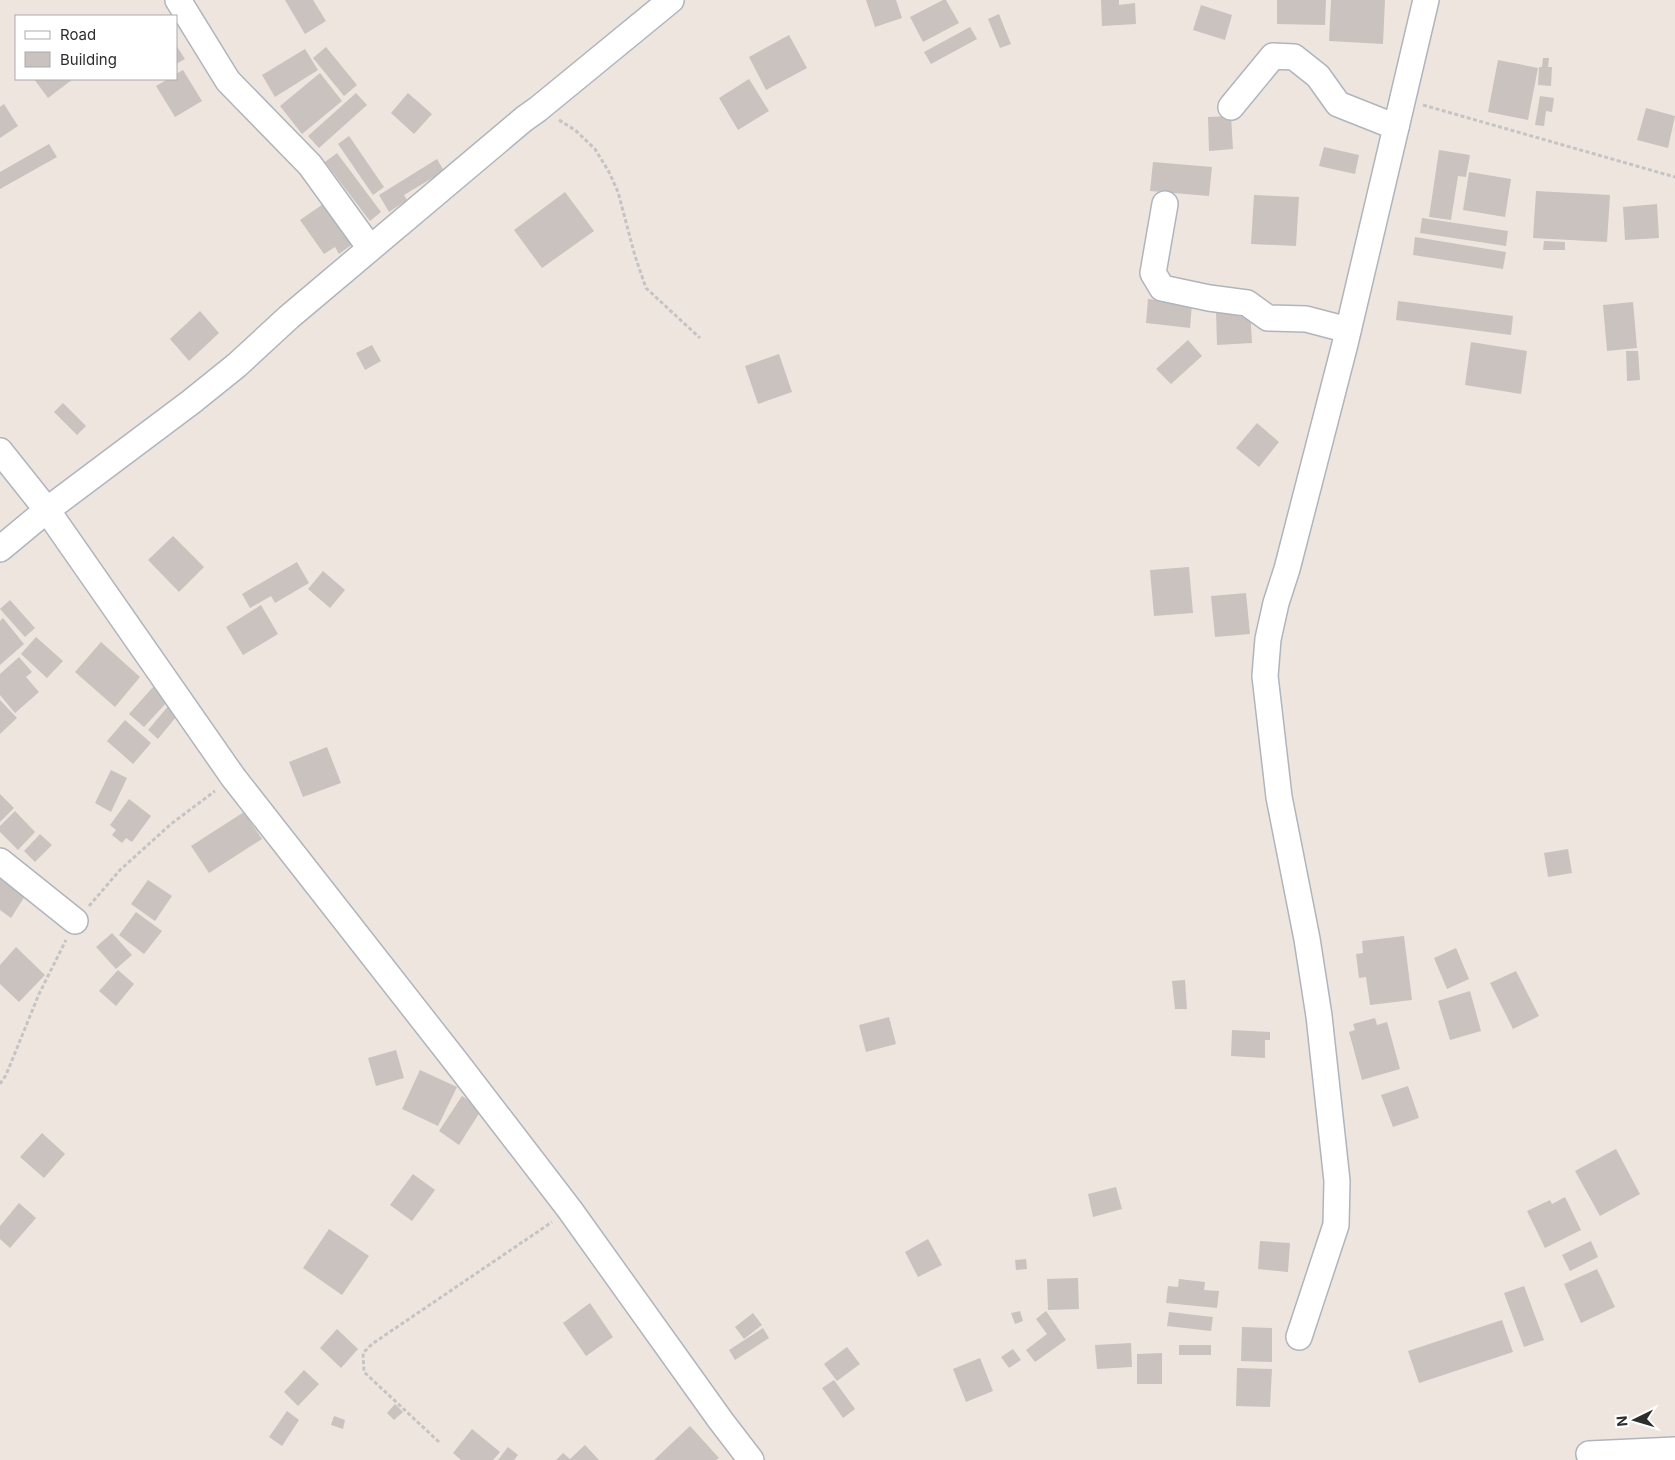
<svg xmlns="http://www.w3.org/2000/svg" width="1675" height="1460" font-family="Inter,sans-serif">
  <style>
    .building { fill: #cac2be }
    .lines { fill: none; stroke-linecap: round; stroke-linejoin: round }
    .minor-casing { stroke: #afb5bd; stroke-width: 28 }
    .path { stroke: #c4c4c4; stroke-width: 3; stroke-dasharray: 4 2.5; stroke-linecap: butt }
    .minor { stroke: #fff; stroke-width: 25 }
  </style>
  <rect width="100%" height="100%" fill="#efe5df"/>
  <g class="building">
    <polygon points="285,0 313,0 326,21 305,34"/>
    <polygon points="866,0 896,0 902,18 875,27"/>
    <polygon points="943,0 946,0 959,23 923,42 910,17"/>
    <polygon points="1101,0 1119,0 1119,5 1135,3 1136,24 1102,26"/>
    <polygon points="1277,0 1326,0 1325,25 1277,24"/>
    <polygon points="1331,0 1385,0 1383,44 1329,41"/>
    <polygon points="1201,5 1232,15 1225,40 1193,30"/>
    <polygon points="999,14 1011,44 1000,48 988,19"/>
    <polygon points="970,27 977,39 931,64 924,52"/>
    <polygon points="789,35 807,68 766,90 749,57"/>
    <polygon points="176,45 185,59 176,64"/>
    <polygon points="326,47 357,85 344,96 313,58"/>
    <polygon points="305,49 318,70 275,97 262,75"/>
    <polygon points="1543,58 1549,58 1548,67 1552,67 1551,86 1538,85 1539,67 1542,67"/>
    <polygon points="1498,60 1538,68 1528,120 1488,112"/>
    <polygon points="183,70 202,101 175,117 156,86 168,79 176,79 176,74"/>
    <polygon points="320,73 342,101 302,134 280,106"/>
    <polygon points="34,79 73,79 48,98"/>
    <polygon points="749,79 769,111 738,130 719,98"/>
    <polygon points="356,93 367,105 319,148 308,136"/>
    <polygon points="408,93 432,114 414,134 391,113"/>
    <polygon points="1540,96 1554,98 1552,112 1546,111 1544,126 1535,125"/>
    <polygon points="4,104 18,126 0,138 0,107"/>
    <polygon points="1646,108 1675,116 1668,148 1637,140"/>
    <polygon points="1231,116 1233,149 1209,151 1208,117"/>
    <polygon points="349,136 384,187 373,195 338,144"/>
    <polygon points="49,144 57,157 0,189 0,172"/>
    <polygon points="1324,147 1359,155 1355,174 1319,166"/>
    <polygon points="1439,150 1470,155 1466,177 1458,176 1451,220 1429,217"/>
    <polygon points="337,153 381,212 370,221 325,162"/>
    <polygon points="437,159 444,171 404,195 407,200 389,212 379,195"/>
    <polygon points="1153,162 1212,167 1209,196 1150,191"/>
    <polygon points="1469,172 1511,179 1505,217 1463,210"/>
    <polygon points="1536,191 1610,195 1607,242 1533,238"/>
    <polygon points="565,192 594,231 542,268 514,230"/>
    <polygon points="1254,195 1299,197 1296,246 1251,244"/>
    <polygon points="329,200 358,240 339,254 335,247 324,254 300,220"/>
    <polygon points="1657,204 1659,238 1625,240 1623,207"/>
    <polygon points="1422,218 1508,231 1506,246 1420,233"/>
    <polygon points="1415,237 1506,252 1503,269 1413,255"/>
    <polygon points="1544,241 1565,242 1565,250 1543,250"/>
    <polygon points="1148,299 1192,304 1190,328 1146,323"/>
    <polygon points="1398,301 1513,316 1511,335 1396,320"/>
    <polygon points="1633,302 1637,348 1607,351 1603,305"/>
    <polygon points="1250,309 1252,343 1217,345 1216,311"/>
    <polygon points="200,311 219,333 189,361 170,339"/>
    <polygon points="1188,340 1202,356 1171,384 1156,369"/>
    <polygon points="1471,342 1527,351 1521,394 1465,385"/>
    <polygon points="372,345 381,361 365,370 356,353"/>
    <polygon points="1626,351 1638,351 1640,380 1627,381"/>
    <polygon points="779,354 792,392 758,404 745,366"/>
    <polygon points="63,403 86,426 77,435 54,412"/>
    <polygon points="1257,423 1279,442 1259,467 1236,448"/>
    <polygon points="173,536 204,567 179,592 148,560"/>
    <polygon points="297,562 309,583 275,603 271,596 250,608 242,594"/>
    <polygon points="1189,567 1193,613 1154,616 1150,570"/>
    <polygon points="323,571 345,590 330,608 308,589"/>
    <polygon points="1246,593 1250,634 1215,637 1211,596"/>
    <polygon points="10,600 35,628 25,637 0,609"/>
    <polygon points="261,605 278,634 243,655 226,627"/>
    <polygon points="3,618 24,644 0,665 0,621"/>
    <polygon points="36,637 63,661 47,678 21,654"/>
    <polygon points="101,642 140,677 115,707 75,672"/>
    <polygon points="19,657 32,672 26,677 39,692 15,713 0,695 0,674"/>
    <polygon points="153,687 168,701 144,727 129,714"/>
    <polygon points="0,700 17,718 0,734"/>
    <polygon points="170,704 180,712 158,739 148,730"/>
    <polygon points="125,720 151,743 133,764 107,741"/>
    <polygon points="327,747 341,783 303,797 289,762"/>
    <polygon points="111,770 127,778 111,812 95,803"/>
    <polygon points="0,794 14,808 0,822"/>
    <polygon points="129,799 151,816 132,842 126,838 122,843 112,835 116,830 110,825"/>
    <polygon points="15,811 35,832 18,850 0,832 0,826"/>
    <polygon points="244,812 262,839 209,873 191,846"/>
    <polygon points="40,834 52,845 35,862 24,851"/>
    <polygon points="1568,849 1572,873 1548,877 1544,853"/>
    <polygon points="0,879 25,896 11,918 0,910"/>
    <polygon points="148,880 172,896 155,921 131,904"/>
    <polygon points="136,912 162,931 144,954 119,935"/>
    <polygon points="112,933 132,955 116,969 96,947"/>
    <polygon points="1404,936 1412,1000 1370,1005 1366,977 1359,978 1356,954 1363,953 1362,941"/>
    <polygon points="16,947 45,975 19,1002 0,984 0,965"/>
    <polygon points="1456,948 1469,979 1447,989 1434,958"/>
    <polygon points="118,970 134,984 116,1006 99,991"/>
    <polygon points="1516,971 1539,1016 1513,1029 1490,983"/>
    <polygon points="1185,980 1187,1009 1175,1009 1172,981"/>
    <polygon points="1470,991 1481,1031 1450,1040 1438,1001"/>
    <polygon points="889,1017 896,1044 866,1052 859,1025"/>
    <polygon points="1375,1018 1377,1025 1387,1022 1400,1069 1362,1080 1349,1032 1355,1030 1353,1024"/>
    <polygon points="1232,1030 1270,1032 1270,1040 1265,1040 1265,1058 1231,1056"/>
    <polygon points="396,1050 404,1078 376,1086 368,1058"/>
    <polygon points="420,1070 457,1087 438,1126 402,1109"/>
    <polygon points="1408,1086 1419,1118 1393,1127 1381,1095"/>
    <polygon points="462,1096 482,1109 459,1145 439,1131"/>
    <polygon points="42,1133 65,1154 44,1178 20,1157"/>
    <polygon points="1616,1149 1640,1194 1600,1216 1575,1171"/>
    <polygon points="413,1174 435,1190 412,1221 390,1205"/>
    <polygon points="1116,1187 1122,1209 1093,1217 1088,1194"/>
    <polygon points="1565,1197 1581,1230 1545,1248 1527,1211 1550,1200 1552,1204"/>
    <polygon points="19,1203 36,1218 10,1248 0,1239 0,1226"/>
    <polygon points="329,1229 369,1256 342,1295 303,1268"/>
    <polygon points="928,1239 942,1265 918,1277 905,1252"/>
    <polygon points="1260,1241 1290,1243 1288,1272 1258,1269"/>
    <polygon points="1591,1241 1598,1257 1570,1271 1562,1255"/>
    <polygon points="1026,1259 1027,1269 1016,1270 1015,1260"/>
    <polygon points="1597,1269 1615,1307 1581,1323 1564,1284"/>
    <polygon points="1078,1278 1079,1309 1048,1310 1047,1279"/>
    <polygon points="1179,1279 1205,1282 1204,1290 1219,1291 1217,1308 1166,1303 1168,1286 1178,1287"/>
    <polygon points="1524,1286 1544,1340 1524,1347 1504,1293"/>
    <polygon points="590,1303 613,1337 586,1356 563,1323"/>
    <polygon points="1020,1311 1023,1321 1015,1324 1011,1313"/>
    <polygon points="1046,1311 1066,1340 1035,1362 1026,1350 1047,1334 1036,1319"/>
    <polygon points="1169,1312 1213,1317 1211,1331 1167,1326"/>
    <polygon points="753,1313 762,1325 744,1339 735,1327"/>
    <polygon points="1502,1320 1513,1352 1419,1383 1408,1351"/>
    <polygon points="1242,1327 1272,1328 1272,1362 1241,1361"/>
    <polygon points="763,1328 769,1338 735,1360 729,1350"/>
    <polygon points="337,1329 358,1349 341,1368 320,1348"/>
    <polygon points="1131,1343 1132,1367 1097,1369 1095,1345"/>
    <rect x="1179" y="1345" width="32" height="10"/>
    <polygon points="847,1347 860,1364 837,1381 824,1364"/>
    <polygon points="1013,1349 1021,1360 1009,1368 1001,1357"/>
    <polygon points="1162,1353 1162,1384 1137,1384 1137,1354"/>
    <polygon points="980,1358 993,1391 966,1402 953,1369"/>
    <polygon points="1237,1368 1272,1369 1270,1407 1236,1406"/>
    <polygon points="304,1370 319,1384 298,1406 284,1392"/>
    <polygon points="834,1380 855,1409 843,1418 822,1388"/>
    <polygon points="395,1404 403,1412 394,1420 387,1413"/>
    <polygon points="287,1411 299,1420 282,1446 269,1437"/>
    <polygon points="334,1416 345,1420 343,1429 331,1425"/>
    <polygon points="690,1426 719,1458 716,1460 654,1460"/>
    <polygon points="472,1429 500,1452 493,1460 461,1460 453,1453"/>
    <polygon points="585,1445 599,1460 556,1460 563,1453 570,1459"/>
    <polygon points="508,1447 518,1455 514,1460 498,1460"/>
  </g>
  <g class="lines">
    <defs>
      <g id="minor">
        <polyline points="178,0 228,81 310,165 370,248"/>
        <polyline points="1231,107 1273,56 1294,57 1318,76 1338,104 1396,127"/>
        <polyline points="1165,204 1153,273 1162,288 1209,298 1247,303 1268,318 1306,319 1348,330"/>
        <polyline points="0,451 47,510 233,777 457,1063 570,1210 721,1421 751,1460"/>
        <polyline points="0,549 47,510 191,402 237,365 289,317 524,119 538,109 671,0"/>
        <polyline points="0,861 75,921"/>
        <polyline points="1299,1337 1336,1225 1337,1181 1319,1016 1307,939 1279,797 1265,676 1268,639 1276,603 1287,569 1345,344 1426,0"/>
        <polyline points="1589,1454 1675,1450"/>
      </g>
    </defs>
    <use href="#minor" class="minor-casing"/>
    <g class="path">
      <polyline points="1423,105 1675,177"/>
      <polyline points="559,120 575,130 595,149 609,172 618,192 635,256 646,288 700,338"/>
      <polyline points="89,906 120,870 171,824 215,791"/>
      <polyline points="0,1084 6,1075 39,994 66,940"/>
      <polyline points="439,1442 364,1372 363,1353 372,1344 552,1222"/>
    </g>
    <use href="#minor" class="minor"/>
  </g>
  <rect x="15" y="15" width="162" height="65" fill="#ffffff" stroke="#ababab"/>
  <rect x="25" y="31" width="25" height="8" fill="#ffffff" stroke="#ababab"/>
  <text x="60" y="40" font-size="15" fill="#2d2d2d">Road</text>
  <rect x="25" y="52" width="25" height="15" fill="#cac2be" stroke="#ababab"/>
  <text x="60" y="65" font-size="15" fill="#2d2d2d">Building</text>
  <g transform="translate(1635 1420) rotate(265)" stroke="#ffffff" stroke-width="4" paint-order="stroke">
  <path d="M0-4L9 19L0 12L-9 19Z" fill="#2d2d2d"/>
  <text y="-8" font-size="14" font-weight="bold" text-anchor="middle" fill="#2d2d2d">N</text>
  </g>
</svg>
